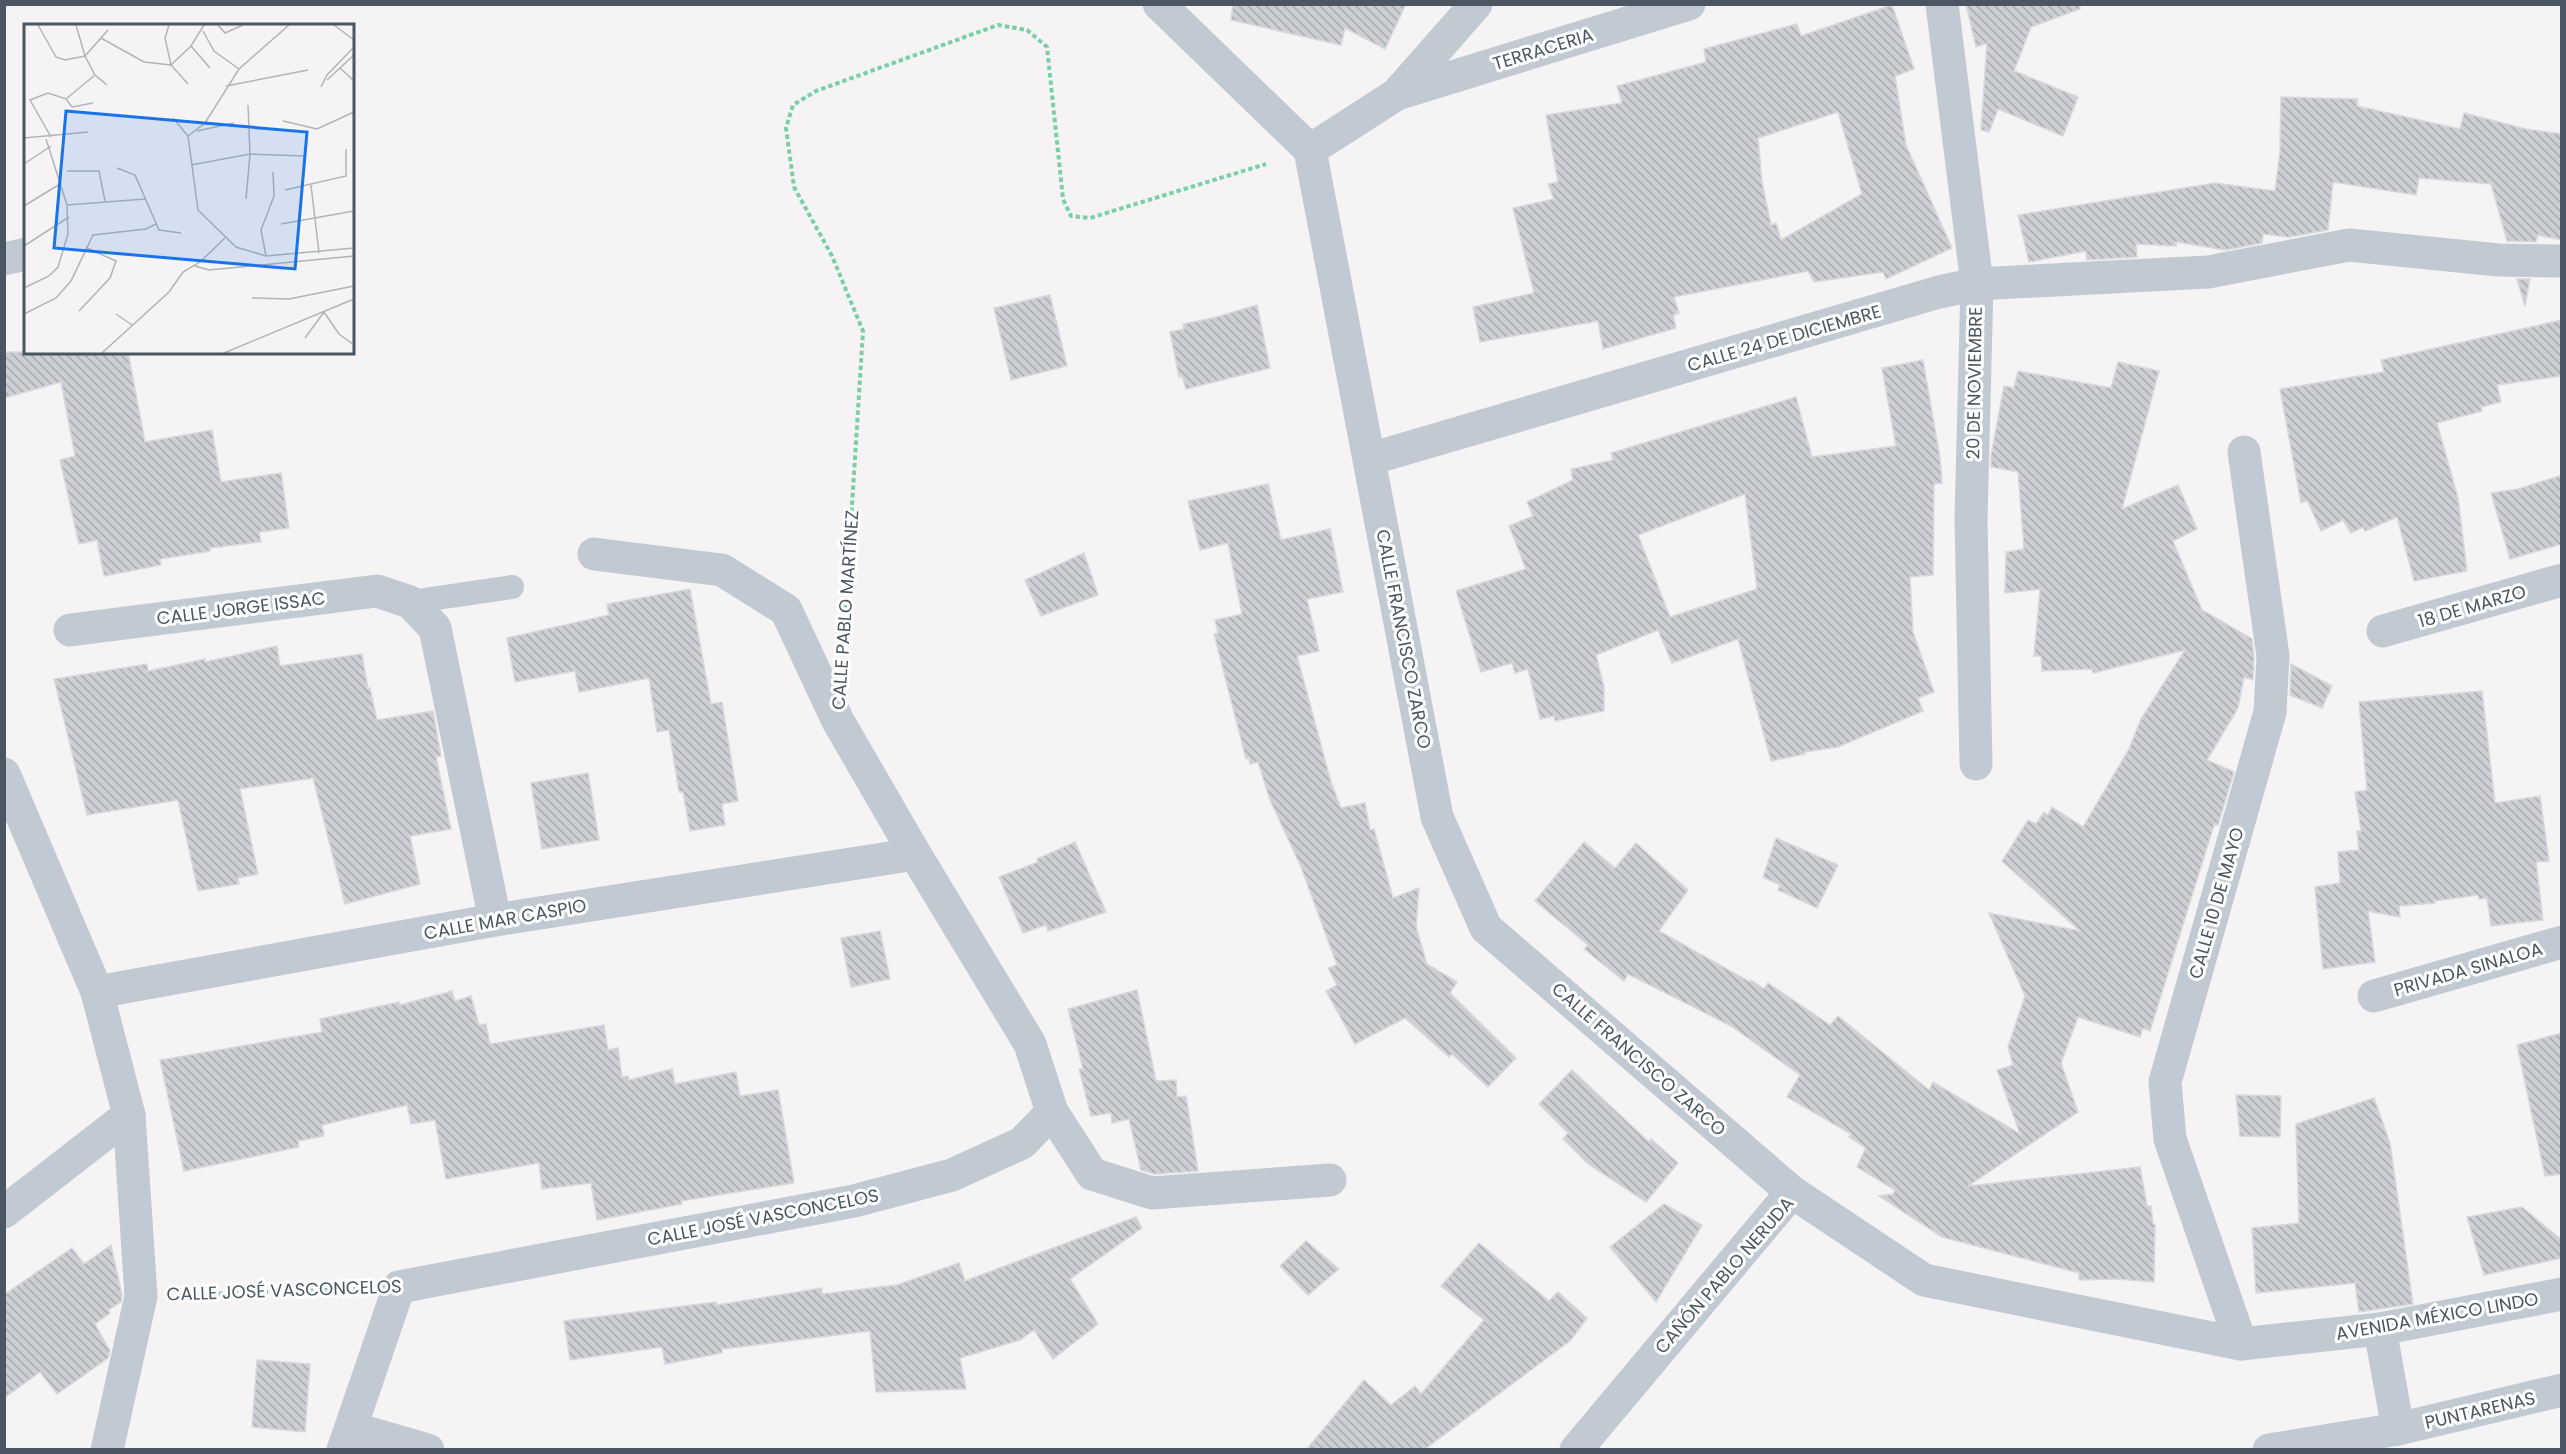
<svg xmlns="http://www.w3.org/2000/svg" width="2566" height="1454" font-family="Poppins,sans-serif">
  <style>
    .building { fill: url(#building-back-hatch); stroke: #d7d9de; stroke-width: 1.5; fill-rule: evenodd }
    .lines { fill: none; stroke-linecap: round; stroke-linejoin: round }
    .path { stroke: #7ad0a6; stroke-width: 4; stroke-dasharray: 4.5 3; stroke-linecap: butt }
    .lane { stroke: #c1cad2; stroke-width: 24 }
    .street { stroke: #c1cad2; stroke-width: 33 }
    .labels { text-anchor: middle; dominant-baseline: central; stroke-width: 6; stroke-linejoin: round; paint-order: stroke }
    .street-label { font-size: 18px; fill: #4a5661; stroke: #fff }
    .inset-road { fill: none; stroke: #b1b4b9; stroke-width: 1.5 }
    .view { fill: #1a73e8; fill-opacity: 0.15; stroke: #1a73e8; stroke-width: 3 }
    .inset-edge { fill: none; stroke: #4a5661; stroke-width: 3 }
  </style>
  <defs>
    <pattern id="building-back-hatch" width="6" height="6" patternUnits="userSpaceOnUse" patternTransform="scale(1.5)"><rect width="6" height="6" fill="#cdcfd5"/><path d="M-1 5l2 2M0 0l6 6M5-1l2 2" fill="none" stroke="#a8abb0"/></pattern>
  </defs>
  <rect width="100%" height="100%" fill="#f5f3f3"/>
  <g class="building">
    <polygon points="1233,4 1406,4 1385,49 1345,28 1341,45 1231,20"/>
    <polygon points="1966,4 2080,4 2080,9 2031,27 2014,71 2078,97 2063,136 1998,109 1989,132 1981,130 1987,43 1976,47"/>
    <path d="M1892,5L1914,69L1895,76L1906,145L1952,248L1886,279L1883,272L1814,282L1808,271L1674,297L1679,313L1673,315L1676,328L1603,349L1598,321L1480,342L1473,307L1534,293L1513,208L1554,199L1548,184L1558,182L1546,115L1622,103L1617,86L1706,62L1704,49L1797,24L1801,36ZM1838,112L1862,194L1781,240L1776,223L1771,225L1762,182L1758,138Z"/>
    <polygon points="2281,97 2358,99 2357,106 2460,129 2464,113 2526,129 2562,134 2562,240 2538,235 2536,242 2507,241 2491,184 2419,178 2416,195 2333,182 2328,230 2289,237 2263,234 2262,243 2225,250 2176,242 2176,246 2136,244 2137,257 2087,260 2086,251 2029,262 2018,215 2215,183 2275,191 2280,151"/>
    <polygon points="2517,279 2530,279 2525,306"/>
    <polygon points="1050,295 1067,366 1011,380 994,308"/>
    <polygon points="1257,305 1270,368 1186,389 1182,376 1179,377 1170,332 1184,329 1183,324 1213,318"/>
    <polygon points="2562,320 2562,376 2497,385 2501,402 2481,407 2482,411 2437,423 2458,498 2467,571 2414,581 2397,517 2365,531 2363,527 2351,533 2343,520 2321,531 2307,500 2301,503 2280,389 2384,372 2381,360"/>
    <polygon points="4,352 128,352 145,442 212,430 221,482 281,473 289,528 259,532 261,542 210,548 210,551 160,559 161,565 104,576 97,540 79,544 60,460 75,456 61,382 4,398"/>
    <path d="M1923,360L1940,458L1942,483L1934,484L1933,575L1910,577L1913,632L1934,692L1918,698L1923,711L1838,747L1804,752L1805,754L1771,761L1738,639L1672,663L1658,630L1596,655L1604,687V711L1555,721L1554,716L1540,719L1528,669L1515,673L1512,663L1481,672L1456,591L1526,569L1509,526L1533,516L1527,502L1573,480L1571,469L1613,460L1611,453L1796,397L1812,457L1896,446L1882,368ZM1745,494L1757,589L1670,617L1638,535Z"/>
    <polygon points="2118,362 2159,371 2122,509 2178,485 2197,529 2173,541 2202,610 2252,639 2254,657 2253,680 2244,677 2238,708 2207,760 2234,772 2218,825 2214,825 2150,1031 2143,1028 2140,1037 2078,1017 2061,1063 2078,1112 1968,1186 2140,1167 2147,1206 2151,1206 2153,1224 2155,1225 2154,1282 2116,1279 2079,1280 2079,1273 1942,1237 1879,1196 1893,1194 1895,1190 1857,1167 1866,1148 1849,1137 1851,1134 1787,1097 1800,1075 1731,1026 1628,974 1624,981 1584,949 1588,945 1535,901 1584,842 1615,868 1636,843 1688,890 1659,931 1750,982 1751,980 1764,989 1768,983 1830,1025 1838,1016 1929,1090 1933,1082 2020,1134 1997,1070 2013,1065 2008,1047 2025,996 1989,913 2080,931 2002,861 2028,820 2036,824 2044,812 2048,815 2052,807 2083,827 2129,749 2141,719 2185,650 2093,673 2092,669 2042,671 2041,656 2034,656 2040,589 2005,593 2006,552 2024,549 2018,472 1991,467 1991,456 2004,386 2014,388 2018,371 2111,388"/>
    <polygon points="2562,475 2562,544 2510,559 2491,493 2518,489"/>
    <polygon points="1268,484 1281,540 1330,529 1343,592 1307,599 1319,651 1297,656 1331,782 1341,808 1365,803 1370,830 1374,829 1393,898 1419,888 1416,927 1427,964 1457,982 1450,993 1516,1058 1488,1087 1452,1054 1449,1057 1405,1018 1355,1044 1326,991 1337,985 1328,968 1337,965 1301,867 1270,800 1258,762 1250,764 1249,758 1246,759 1214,634 1218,633 1215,620 1242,614 1228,543 1200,550 1188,501"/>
    <polygon points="1084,553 1098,595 1041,616 1025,580"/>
    <polygon points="690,589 711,704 722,702 738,801 722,804 725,825 690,831 683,792 679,792 669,730 657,732 649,678 579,692 575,671 515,682 507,638 609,615 607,604"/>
    <polygon points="277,646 280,666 362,654 368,689 370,688 377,720 433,711 441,756 436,757 451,829 410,836 420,884 345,904 313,778 240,789 258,874 238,878 239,884 198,891 178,800 87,815 54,679 147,664 148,671 205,659 205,662"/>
    <polygon points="2291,664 2332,686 2322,708 2290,695"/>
    <polygon points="2482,691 2495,803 2540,796 2549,861 2536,862 2543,920 2491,926 2487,898 2479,899 2478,895 2434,901 2435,903 2399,906 2400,917 2368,911 2375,962 2323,969 2315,887 2340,883 2338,852 2359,850 2357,831 2361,831 2355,792 2367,790 2359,702"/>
    <polygon points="588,773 599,840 542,849 531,783"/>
    <polygon points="1776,838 1838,865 1817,908 1778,890 1780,885 1763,877"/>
    <polygon points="1075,842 1106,912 1048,931 1046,925 1023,933 999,877 1038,862 1037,859"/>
    <polygon points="880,931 890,979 851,987 841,938"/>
    <polygon points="1137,990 1156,1081 1176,1080 1177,1097 1186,1096 1198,1171 1154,1174 1141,1170 1129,1119 1112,1123 1111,1113 1091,1116 1079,1069 1083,1069 1068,1009"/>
    <polygon points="452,991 455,1001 471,996 479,1025 486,1024 490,1044 604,1025 608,1050 618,1048 622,1077 628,1076 629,1080 672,1069 675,1084 736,1072 740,1096 778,1090 794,1183 681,1201 682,1204 597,1220 591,1183 542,1189 539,1163 446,1179 435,1120 411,1124 407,1105 322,1125 324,1136 298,1141 299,1147 184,1171 160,1060 322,1032 320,1019 399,1002 400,1005"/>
    <polygon points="2562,1033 2562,1174 2545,1176 2517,1045"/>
    <polygon points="1572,1070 1649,1142 1651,1139 1678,1163 1646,1202 1588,1164 1563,1139 1568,1133 1539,1104"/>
    <polygon points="2236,1095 2281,1096 2280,1137 2240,1136"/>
    <polygon points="2374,1098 2390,1143 2413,1304 2359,1312 2355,1283 2256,1293 2252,1228 2299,1223 2296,1124"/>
    <polygon points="1664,1204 1702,1225 1656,1302 1610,1247"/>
    <polygon points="2522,1207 2562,1240 2562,1258 2484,1275 2467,1217"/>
    <polygon points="1136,1217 1142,1228 1070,1279 1098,1324 1053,1359 1034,1330 1020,1340 960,1358 966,1389 876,1392 870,1331 722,1349 722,1353 665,1364 662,1347 570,1360 564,1321 716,1302 717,1305 822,1288 822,1294 897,1285 959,1263 965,1281"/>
    <polygon points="1306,1241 1339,1269 1308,1295 1280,1266"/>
    <polygon points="1479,1243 1549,1301 1558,1292 1587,1318 1571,1340 1425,1449 1307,1449 1364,1380 1391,1405 1415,1386 1421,1394 1484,1320 1441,1286"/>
    <polygon points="111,1245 122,1295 121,1302 108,1310 110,1313 95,1324 110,1351 108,1358 57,1394 40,1372 4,1398 4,1295 72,1248 84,1264"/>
    <polygon points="257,1360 310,1364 305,1432 252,1427"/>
  </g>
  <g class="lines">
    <g class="path">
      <polyline points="844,632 863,331 832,256 794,187 786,128 793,105 816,91 998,25 1027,30 1047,47 1063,199 1071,216 1090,218 1266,164"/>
      <polyline points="181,1295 356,1289"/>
    </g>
    <polyline class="lane" points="410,602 512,587"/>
    <g class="street">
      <polyline points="1159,4 1310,150 1437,817 1486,928 1792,1192 1924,1280 2241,1344 2380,1329 2562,1294"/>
      <polyline points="1942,4 1977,284 1971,519 1976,764"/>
      <polyline points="1397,94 1689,4"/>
      <polyline points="1310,150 1397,94 1476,4"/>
      <polyline points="4,259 26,254"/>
      <polyline points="1370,459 1939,292 1977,284 2208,272 2349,245 2498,260 2562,261"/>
      <polyline points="594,554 722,570 786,610 838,721 915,854 1030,1044 1052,1112 1092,1174 1152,1193 1330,1180"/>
      <polyline points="70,630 377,591 410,602 435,628 495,920"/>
      <polyline points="2383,631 2562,580"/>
      <polyline points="4,774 97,992 129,1115 141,1296 107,1450"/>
      <polyline points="97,992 495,920 915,854"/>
      <polyline points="2374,996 2562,942"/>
      <polyline points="4,1212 129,1115"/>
      <polyline points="2380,1329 2398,1429"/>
      <polyline points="2241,1344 2170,1139 2165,1082 2270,712 2273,656 2244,452"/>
      <polyline points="352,1428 428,1450"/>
      <polyline points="343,1450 399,1287 854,1201 952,1175 1022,1143 1052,1112"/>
      <polyline points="1576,1450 1792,1192"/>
      <polyline points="2269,1450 2398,1429 2562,1390"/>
    </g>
  </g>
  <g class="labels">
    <g class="street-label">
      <text transform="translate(1543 49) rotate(-17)">TERRACERIA</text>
      <text transform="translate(1784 338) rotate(-16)">CALLE 24 DE DICIEMBRE</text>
      <text transform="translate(1974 383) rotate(-89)">20 DE NOVIEMBRE</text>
      <text transform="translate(2472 606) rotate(-16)">18 DE MARZO</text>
      <text transform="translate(241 608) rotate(-7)">CALLE JORGE ISSAC</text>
      <text transform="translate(845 610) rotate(-86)">CALLE PABLO MARTÍNEZ</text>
      <text transform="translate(1404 639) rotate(79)">CALLE FRANCISCO ZARCO</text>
      <text transform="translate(2216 903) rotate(-74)">CALLE 10 DE MAYO</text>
      <text transform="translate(505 919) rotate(-10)">CALLE MAR CASPIO</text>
      <text transform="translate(2468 969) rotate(-16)">PRIVADA SINALOA</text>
      <text transform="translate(1639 1059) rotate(41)">CALLE FRANCISCO ZARCO</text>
      <text transform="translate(763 1217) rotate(-11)">CALLE JOSÉ VASCONCELOS</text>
      <text transform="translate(1724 1275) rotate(-49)">CAÑÓN PABLO NERUDA</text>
      <text transform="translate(284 1290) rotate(-2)">CALLE JOSÉ VASCONCELOS</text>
      <text transform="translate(2437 1316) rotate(-10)">AVENIDA MÉXICO LINDO</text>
      <text transform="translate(2480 1410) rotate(-13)">PUNTARENAS</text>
    </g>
  </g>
  <g transform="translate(24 24)">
    <rect width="330" height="330" fill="#f5f3f3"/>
    <path class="inset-road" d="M14,1L32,33L41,36L61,32L84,6M52,1L61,32L71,51L83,61M145,1L141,14L147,41L164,60M194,1L201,9L219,1M310,1L330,16M179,7L190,27L215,45M77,14L120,38L147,41M167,22L186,44M147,41L167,22L180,1M316,44L330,57M303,56L330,31M202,62L284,46M297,63L303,51L330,23M42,75L48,83L69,79M149,94L164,112L174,186L212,223L242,232L330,224M259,97L293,105L330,88M173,107L210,99M164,112L181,99L215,45L265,1M27,113L6,76L24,69L42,75L71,51M0,114L64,108M0,140L27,122M167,141L226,130L281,132M93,144L111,151L135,206L157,209M43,147H75L81,177M287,161L295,229M261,166L322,152V125M222,175L226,130L224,81M43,181L121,175M0,182L36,160M257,200L330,187M0,222L45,193M242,232L237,206L250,172L249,148M171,242L185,246L330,232M0,264L25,252L34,243L44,210L43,181L22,115M228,274L265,275L330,262M55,287L86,254L92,237L63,224M0,290L32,274L47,257L69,211L122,205L132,200M92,290L108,301M281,314L300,288L315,310L330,321M78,329L145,268L159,248L176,238L201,214M200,329L330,275"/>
    <path class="view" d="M42,87L283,108L271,245L30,224Z"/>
    <rect width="330" height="330" class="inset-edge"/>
  </g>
  <rect width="2566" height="1454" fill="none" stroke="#4a5661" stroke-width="12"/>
</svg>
